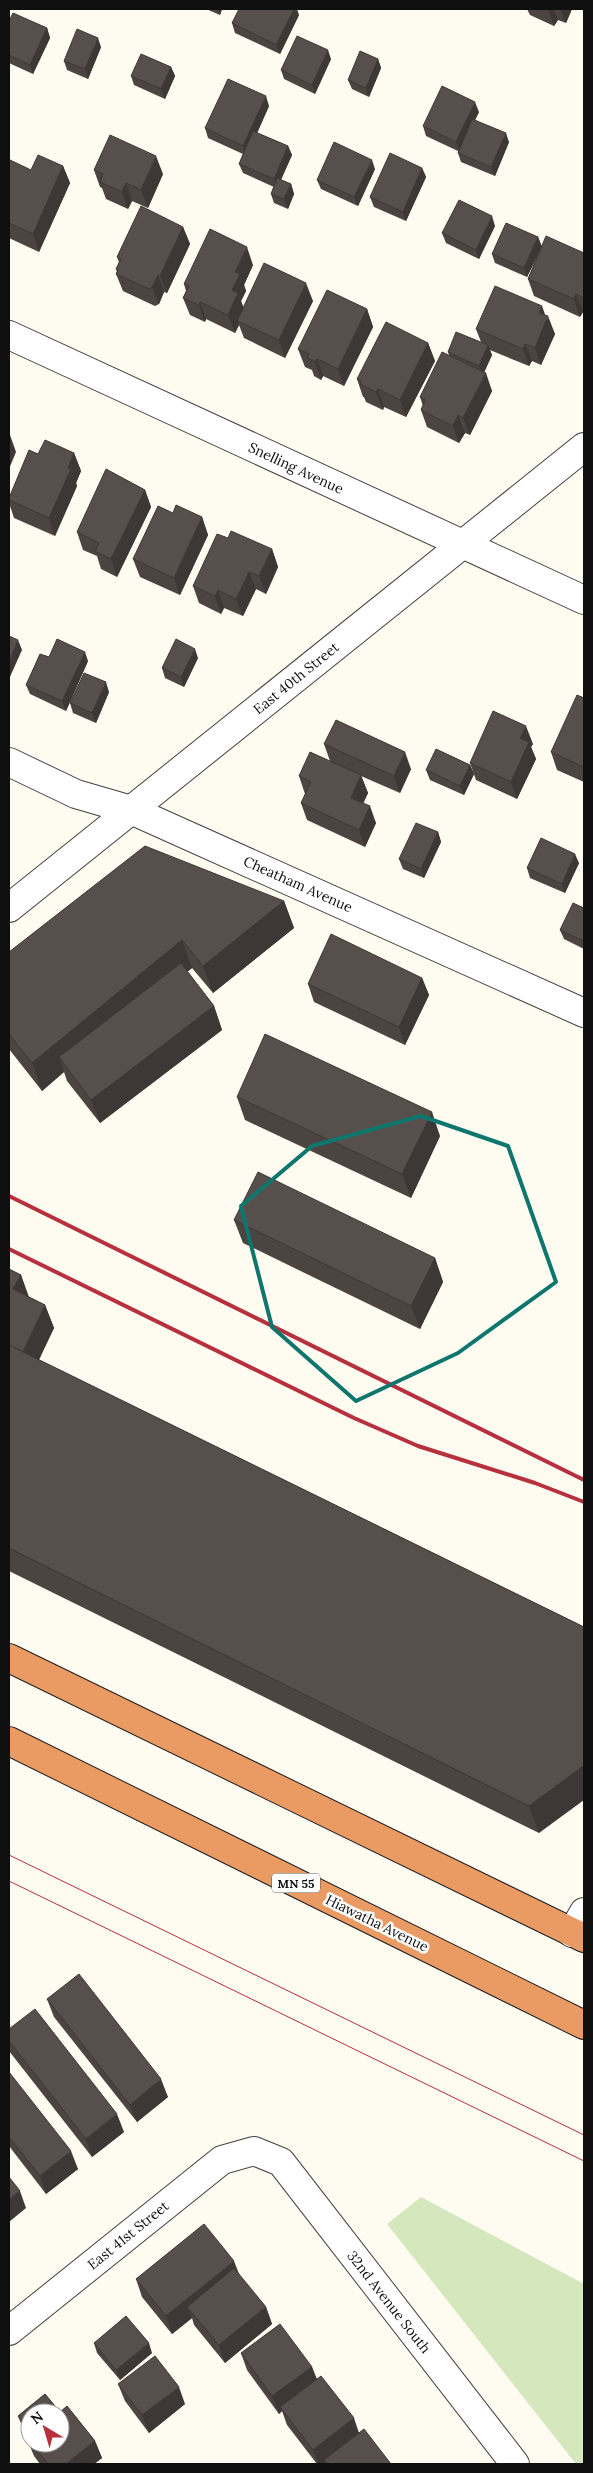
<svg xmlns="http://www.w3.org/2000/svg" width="593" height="2473" font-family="Lora,serif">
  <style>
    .green { fill: #d5e7bd }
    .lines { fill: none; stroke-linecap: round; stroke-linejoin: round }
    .minor-casing { stroke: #424242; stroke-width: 30 }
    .highway-casing { stroke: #202020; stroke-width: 30 }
    .minor { stroke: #fff; stroke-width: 28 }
    .highway { stroke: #ea9a63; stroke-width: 28 }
    .tram { stroke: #b6303d; stroke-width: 1 }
    .rail { stroke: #b6303d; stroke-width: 4 }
    .wall { fill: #4b4441 }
    .shaded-wall { fill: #3d3735 }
    .building { fill: #574f4c; stroke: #3d3735 }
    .marked { fill: none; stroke: #0f766e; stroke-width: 4; stroke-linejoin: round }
    .labels { text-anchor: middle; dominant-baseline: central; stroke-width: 5; stroke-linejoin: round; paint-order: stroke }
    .shield { fill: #fff; stroke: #575757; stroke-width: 1 }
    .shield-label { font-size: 12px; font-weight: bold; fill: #0f0f0f }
    .street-label { font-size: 14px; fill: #0f0f0f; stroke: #fff }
  </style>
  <rect width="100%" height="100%" fill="#fefbf1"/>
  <polygon class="green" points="421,2197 584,2284 584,2464 576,2464 387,2224"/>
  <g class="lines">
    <defs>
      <g id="minor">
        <polyline points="9,335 584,600"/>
        <polyline points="9,762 76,794 131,810 180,832 584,1013"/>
        <polyline points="9,908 584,447"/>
        <polyline points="572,1933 584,1912"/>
        <polyline points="9,2331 222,2160 254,2151 281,2162 515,2464"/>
      </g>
      <g id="highway">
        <polyline points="9,1658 584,1938"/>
        <polyline points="9,1741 584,2025"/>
      </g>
    </defs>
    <use href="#minor" class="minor-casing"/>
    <use href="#highway" class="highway-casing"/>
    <use href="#minor" class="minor"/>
    <use href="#highway" class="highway"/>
    <g class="tram">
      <polyline points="9,1855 584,2135"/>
      <polyline points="9,1881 584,2161"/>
    </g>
    <g class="rail">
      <polyline points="9,1196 584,1480"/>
      <polyline points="9,1249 354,1418 418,1446 535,1483 584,1502"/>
    </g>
  </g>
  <g class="wall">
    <polygon points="206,9 222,9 220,15"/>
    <polygon points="527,9 572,9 566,23 558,20 554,26 530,15"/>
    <polygon points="299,15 280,54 235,33 232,23"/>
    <polygon points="9,21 47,28 50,38 33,74 9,63"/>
    <polygon points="101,47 88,79 67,70 64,61"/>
    <polygon points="331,59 315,94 284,79 281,70"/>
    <polygon points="378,59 381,68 369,97 352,89 348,80"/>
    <polygon points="171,67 175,76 165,99 134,85 131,76"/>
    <polygon points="269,106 257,133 288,146 292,155 281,180 291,184 294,194 288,209 274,203 271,194 274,187 243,173 239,164 243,154 208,138 205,128"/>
    <polygon points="479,112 475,120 509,142 495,176 461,162 458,153 458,151 426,136 423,126"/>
    <polygon points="9,162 31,170 63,166 70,183 39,252 9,238"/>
    <polygon points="422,168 426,177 406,221 374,207 370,197"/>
    <polygon points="375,169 358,206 321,189 317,180"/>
    <polygon points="94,170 163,174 148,208 132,201 128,209 106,199 102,188 100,187"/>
    <polygon points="495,226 479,259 446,243 442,233"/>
    <polygon points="183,227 190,244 167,293 164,292 159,304 155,306 123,291 116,274 117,272 116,269 119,262 117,257"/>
    <polygon points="538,237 542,247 584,253 584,313 583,312 580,317 534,296 528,279 540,250 527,277 495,263 492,254"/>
    <polygon points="253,265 244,285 246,291 241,301 243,307 313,301 285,358 244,338 239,325 235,333 206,319 205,322 190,315 183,298 186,291 184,284"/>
    <polygon points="367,309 373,327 344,386 323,376 321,380 314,376 312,370 305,367 298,349"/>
    <polygon points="545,315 555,334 541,365 532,361 529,366 490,350 492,355 484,372 492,391 470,435 465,433 459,443 427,427 421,410 423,406 420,397 449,355 448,352 481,342 476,329"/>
    <polygon points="428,343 435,361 406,417 384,407 383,410 366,402 364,397 363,397 357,379"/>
    <polygon points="74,453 81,471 76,483 77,486 55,536 14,518 9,503 9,498 38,454"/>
    <polygon points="145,490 151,507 117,577 101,569 97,556 83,550 77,532"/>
    <polygon points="173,513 202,517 208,535 180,595 140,577 133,559"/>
    <polygon points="228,538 272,549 278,567 266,594 256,589 243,616 224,608 221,614 199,603 193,586"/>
    <polygon points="198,658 184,687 165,678 162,668"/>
    <polygon points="88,661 66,711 30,694 26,685"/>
    <polygon points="109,692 96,723 73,713 70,703"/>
    <polygon points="584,698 584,782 557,770 551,752"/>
    <polygon points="324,744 411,769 400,793 361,776 368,793 363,803 376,823 365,847 307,820 301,803 305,794 299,776 330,761"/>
    <polygon points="533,744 531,747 536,759 517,799 476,780 470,763"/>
    <polygon points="470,765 474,774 464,795 430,780 426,770"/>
    <polygon points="438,832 441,842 424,878 403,869 399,859"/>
    <polygon points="579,863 565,893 530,878 527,868"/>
    <polygon points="284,901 294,928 213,993 192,968 187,972 214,1006 222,1030 100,1123 67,1081 64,1072 42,1091 9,1049 9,952"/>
    <polygon points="584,908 584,949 564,939 560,930"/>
    <polygon points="422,978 429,995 405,1045 314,1002 308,984"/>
    <polygon points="237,1097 440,1136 411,1198 245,1120"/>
    <polygon points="234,1220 435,1258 443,1282 420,1329 243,1243"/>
    <polygon points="9,1269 21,1275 29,1297 45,1305 54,1328 39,1360 584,1627 539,1833 9,1571"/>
    <polygon points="47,1999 168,2097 137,2122 54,2017"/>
    <polygon points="9,2029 124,2132 92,2157 9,2051"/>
    <polygon points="9,2072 78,2169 46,2194 9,2146"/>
    <polygon points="136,2279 266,2307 272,2324 225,2363 194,2325 192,2318 172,2334 142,2297"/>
    <polygon points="94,2343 152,2353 120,2380 97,2353"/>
    <polygon points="241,2353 312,2367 317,2379 359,2433 391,2464 326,2464 326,2463 324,2464 317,2464 287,2425 282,2411 279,2414 247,2370"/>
    <polygon points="118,2384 185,2404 149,2433 125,2401"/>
    <polygon points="45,2394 60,2412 67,2406 95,2441 102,2458 94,2464 40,2464 34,2456 27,2439 30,2436 30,2443 60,2443 60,2413 30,2413 30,2436 22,2426 18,2416"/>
  </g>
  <g class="shaded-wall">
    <polygon points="217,9 222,9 220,15"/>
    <polygon points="294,9 297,9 299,15 280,54 276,45"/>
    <polygon points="548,9 554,9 558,20 554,26"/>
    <polygon points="560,9 572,9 566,23"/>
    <polygon points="47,28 50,38 33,74 30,65"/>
    <polygon points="98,38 101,47 88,79 85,69"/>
    <polygon points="328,50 331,59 315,94 312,85"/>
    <polygon points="378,59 381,68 369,97 366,88"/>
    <polygon points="171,67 175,76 165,99 161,89"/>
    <polygon points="266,96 269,106 247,156 243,146"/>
    <polygon points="475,102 479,112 460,151 456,142"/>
    <polygon points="506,133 509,142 495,176 491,167"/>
    <polygon points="288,146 292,155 277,188 274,179"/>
    <polygon points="156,156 163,174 148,208 141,190"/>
    <polygon points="372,160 375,169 358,206 354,197"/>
    <polygon points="63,166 70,183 39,252 33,234"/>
    <polygon points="422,168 426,177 406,221 403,212"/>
    <polygon points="126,183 132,201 128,209 122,192"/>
    <polygon points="291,184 294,194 288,209 284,199"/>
    <polygon points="492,216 495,226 479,259 476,250"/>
    <polygon points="183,227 190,244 167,293 160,276"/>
    <polygon points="538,237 542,247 527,277 524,268"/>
    <polygon points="247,247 253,265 244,285 246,291 241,301 245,311 237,321 239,325 235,333 228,315 232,290 235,272"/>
    <polygon points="158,275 164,292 159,304 152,287"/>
    <polygon points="306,283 313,301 285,358 279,340"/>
    <polygon points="576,294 583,312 580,317 574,299"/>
    <polygon points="200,302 206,319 205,322 199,305"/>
    <polygon points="542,306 547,320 548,316 555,334 541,365 535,348 539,313"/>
    <polygon points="367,309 373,327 344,386 338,369"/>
    <polygon points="428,343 435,361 406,417 400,400"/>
    <polygon points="525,344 532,361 529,366 523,349"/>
    <polygon points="488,345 492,355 483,375 479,366"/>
    <polygon points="317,359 323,376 321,380 315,362"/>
    <polygon points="486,373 492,391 470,435 463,418"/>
    <polygon points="378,389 384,407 383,410 376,392"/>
    <polygon points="458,415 465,433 459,443 453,426"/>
    <polygon points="10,435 16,452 9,469 9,437"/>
    <polygon points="74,453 81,471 76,483 77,486 55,536 49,518"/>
    <polygon points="145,490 151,507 117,577 111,559"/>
    <polygon points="202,517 208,535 180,595 174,578"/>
    <polygon points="272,549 278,567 266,594 259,576"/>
    <polygon points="249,572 256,589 243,616 236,599"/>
    <polygon points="218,590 224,608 221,614 215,596"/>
    <polygon points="18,640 22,650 9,679 9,662"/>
    <polygon points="195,649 198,658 184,687 181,677"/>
    <polygon points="85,652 88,661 66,711 62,701"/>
    <polygon points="106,682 109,692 96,723 92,713"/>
    <polygon points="526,726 533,744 531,747 536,759 517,799 511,782 520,738"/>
    <polygon points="405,752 411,769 400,793 394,776"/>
    <polygon points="470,765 474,774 464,795 460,786"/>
    <polygon points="361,775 368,793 358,815 351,798"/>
    <polygon points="370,806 376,823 365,847 359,830"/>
    <polygon points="438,832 441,842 424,878 421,869"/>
    <polygon points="575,854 579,863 565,893 562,884"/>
    <polygon points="284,901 294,928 213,993 203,966"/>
    <polygon points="182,940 192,968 68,1069 59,1057 64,1072 42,1091 32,1063"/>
    <polygon points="422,978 429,995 405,1045 399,1027"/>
    <polygon points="214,1006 222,1030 100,1123 91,1100"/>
    <polygon points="432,1112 440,1136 411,1198 402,1174"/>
    <polygon points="435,1258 443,1282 420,1329 411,1306"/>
    <polygon points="21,1275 29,1299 13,1289"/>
    <polygon points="45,1305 54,1328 30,1377 22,1354"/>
    <polygon points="584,1765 584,1800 539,1833 529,1806"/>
    <polygon points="161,2079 168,2097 137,2122 130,2105"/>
    <polygon points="117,2114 124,2132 92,2157 86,2139"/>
    <polygon points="71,2151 78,2169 46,2194 40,2176"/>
    <polygon points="20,2191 26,2208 9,2222 9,2199"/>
    <polygon points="234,2261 241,2279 187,2307 192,2318 172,2334 166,2316"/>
    <polygon points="266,2307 272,2324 225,2363 219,2345"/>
    <polygon points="149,2343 152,2353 120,2380 116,2370"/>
    <polygon points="312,2367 318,2384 280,2407 282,2411 279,2414 272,2396"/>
    <polygon points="179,2387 185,2404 149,2433 142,2415"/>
    <polygon points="354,2418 360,2436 324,2460 326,2463 324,2464 319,2464 313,2450"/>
    <polygon points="95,2441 102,2458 94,2464 66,2464"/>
  </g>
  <g class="building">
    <polygon points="239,9 294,9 276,45 232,23"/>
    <polygon points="13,13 47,28 30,65 9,55 9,21"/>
    <polygon points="77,29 98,38 85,69 64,61"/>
    <polygon points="297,36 328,50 312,85 281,70"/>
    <polygon points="360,51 378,59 366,88 348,80"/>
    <polygon points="141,54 171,67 161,89 131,76"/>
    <polygon points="228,79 266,96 243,146 205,128"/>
    <polygon points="442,86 475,102 456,142 423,126"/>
    <polygon points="472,119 506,133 491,167 458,153"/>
    <polygon points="253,131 288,146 274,179 239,164"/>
    <polygon points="110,135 156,156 141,190 126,183 122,192 100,182 103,174 94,170"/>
    <polygon points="334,142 372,160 354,197 317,180"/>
    <polygon points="390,153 422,168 403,212 370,197"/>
    <polygon points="38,155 63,166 33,234 9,223 9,162 10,160 31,170"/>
    <polygon points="277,178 291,184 284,199 271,194"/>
    <polygon points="459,200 492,216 476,250 442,233"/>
    <polygon points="141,206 183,227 160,276 158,275 152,287 149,289 116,274 118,270 116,269 121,259 117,257"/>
    <polygon points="506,223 538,237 524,268 492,254"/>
    <polygon points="210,229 247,247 235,272 240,274 232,290 238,293 228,315 200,302 199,305 183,298 189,286 184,284"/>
    <polygon points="546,236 584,253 584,298 576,294 574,299 528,279"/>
    <polygon points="264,263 306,283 279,340 237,321"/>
    <polygon points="495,286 542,306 539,313 548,316 535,348 525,344 523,349 476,329"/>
    <polygon points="327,290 367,309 338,369 317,359 315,362 307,358 309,354 298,349"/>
    <polygon points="386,322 428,343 400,400 378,389 376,392 360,384 361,381 357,379"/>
    <polygon points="456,332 488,345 479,366 448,352"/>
    <polygon points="442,352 486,373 463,418 458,415 453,426 421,410 425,400 420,397"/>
    <polygon points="45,440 74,453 68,468 71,469 49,518 9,500 9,498 29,450 38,454"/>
    <polygon points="106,469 145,490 111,559 95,551 99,543 77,532"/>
    <polygon points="176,505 202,517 174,578 133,559 158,506 173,513"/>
    <polygon points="231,531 272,549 259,576 249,572 236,599 218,590 215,596 193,586 217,534 228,538"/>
    <polygon points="9,636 18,640 9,662"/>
    <polygon points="57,639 85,652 62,701 26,685 40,654 49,657"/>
    <polygon points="176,639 195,649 181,677 162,668"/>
    <polygon points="84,673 106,682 92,713 70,703"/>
    <polygon points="577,695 584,698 584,767 551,752"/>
    <polygon points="493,711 526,726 520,738 529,742 511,782 470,763"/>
    <polygon points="336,720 405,752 394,776 324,744"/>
    <polygon points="436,749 470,765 460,786 426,770"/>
    <polygon points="310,752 361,775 351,798 370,806 359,830 301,803 311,782 299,776"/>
    <polygon points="416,823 438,832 421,869 399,859"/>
    <polygon points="541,838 575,854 562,884 527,868"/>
    <polygon points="145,846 284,901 203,966 182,940 32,1063 9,1034 9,952"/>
    <polygon points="573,903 584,908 584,941 560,930"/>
    <polygon points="331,934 422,978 399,1027 308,984"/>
    <polygon points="181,963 214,1006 91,1100 59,1057"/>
    <polygon points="265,1034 432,1112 402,1174 237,1097"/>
    <polygon points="258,1172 435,1258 411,1306 234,1220"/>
    <polygon points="9,1269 21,1275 13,1289 45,1305 23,1352 9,1345"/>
    <polygon points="9,1345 584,1627 584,1765 529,1806 9,1548"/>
    <polygon points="79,1974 161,2079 130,2105 47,1999"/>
    <polygon points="35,2009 117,2114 86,2139 9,2041 9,2029"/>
    <polygon points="9,2072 71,2151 40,2176 9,2137"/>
    <polygon points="9,2177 20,2191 9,2199"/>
    <polygon points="204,2224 234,2261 166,2316 136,2279"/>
    <polygon points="234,2268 266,2307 219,2345 187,2307"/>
    <polygon points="126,2316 149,2343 116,2370 94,2343"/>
    <polygon points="280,2324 312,2367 272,2396 241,2353"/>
    <polygon points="155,2356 179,2387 142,2415 118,2384"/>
    <polygon points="321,2376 354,2418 313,2450 280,2407"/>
    <polygon points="45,2394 60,2412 59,2413 30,2413 30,2431 18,2416"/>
    <polygon points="67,2406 95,2441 66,2464 48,2464 31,2443 60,2443 60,2413 59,2413"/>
    <polygon points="364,2429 391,2464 328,2464 324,2460"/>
    <polygon points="30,2436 30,2442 27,2439"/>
  </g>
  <path class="marked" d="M421,1116L508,1146L556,1282L458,1353L356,1401L272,1327L241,1206L312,1146Z"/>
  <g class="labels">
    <rect class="shield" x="272" y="1873.5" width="48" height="19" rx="4"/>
    <g class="shield-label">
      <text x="296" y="1883">MN 55</text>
    </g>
    <g class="street-label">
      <text transform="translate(296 468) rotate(25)">Snelling Avenue</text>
      <text transform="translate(296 678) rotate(-39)">East 40th Street</text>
      <text transform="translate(298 884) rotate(24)">Cheatham Avenue</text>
      <text transform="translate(377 1923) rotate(26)">Hiawatha Avenue</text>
      <text transform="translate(128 2235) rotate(-39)">East 41st Street</text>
      <text transform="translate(389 2302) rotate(52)">32nd Avenue South</text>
    </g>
  </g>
  <rect width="593" height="2473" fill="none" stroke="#0f0f0f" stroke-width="20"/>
  <g transform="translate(45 2428) rotate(322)"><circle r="24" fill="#ffffff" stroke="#9f9f9f"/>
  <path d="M0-4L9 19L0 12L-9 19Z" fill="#b6303d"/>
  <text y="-8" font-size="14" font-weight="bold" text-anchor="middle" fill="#0f0f0f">N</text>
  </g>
</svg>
